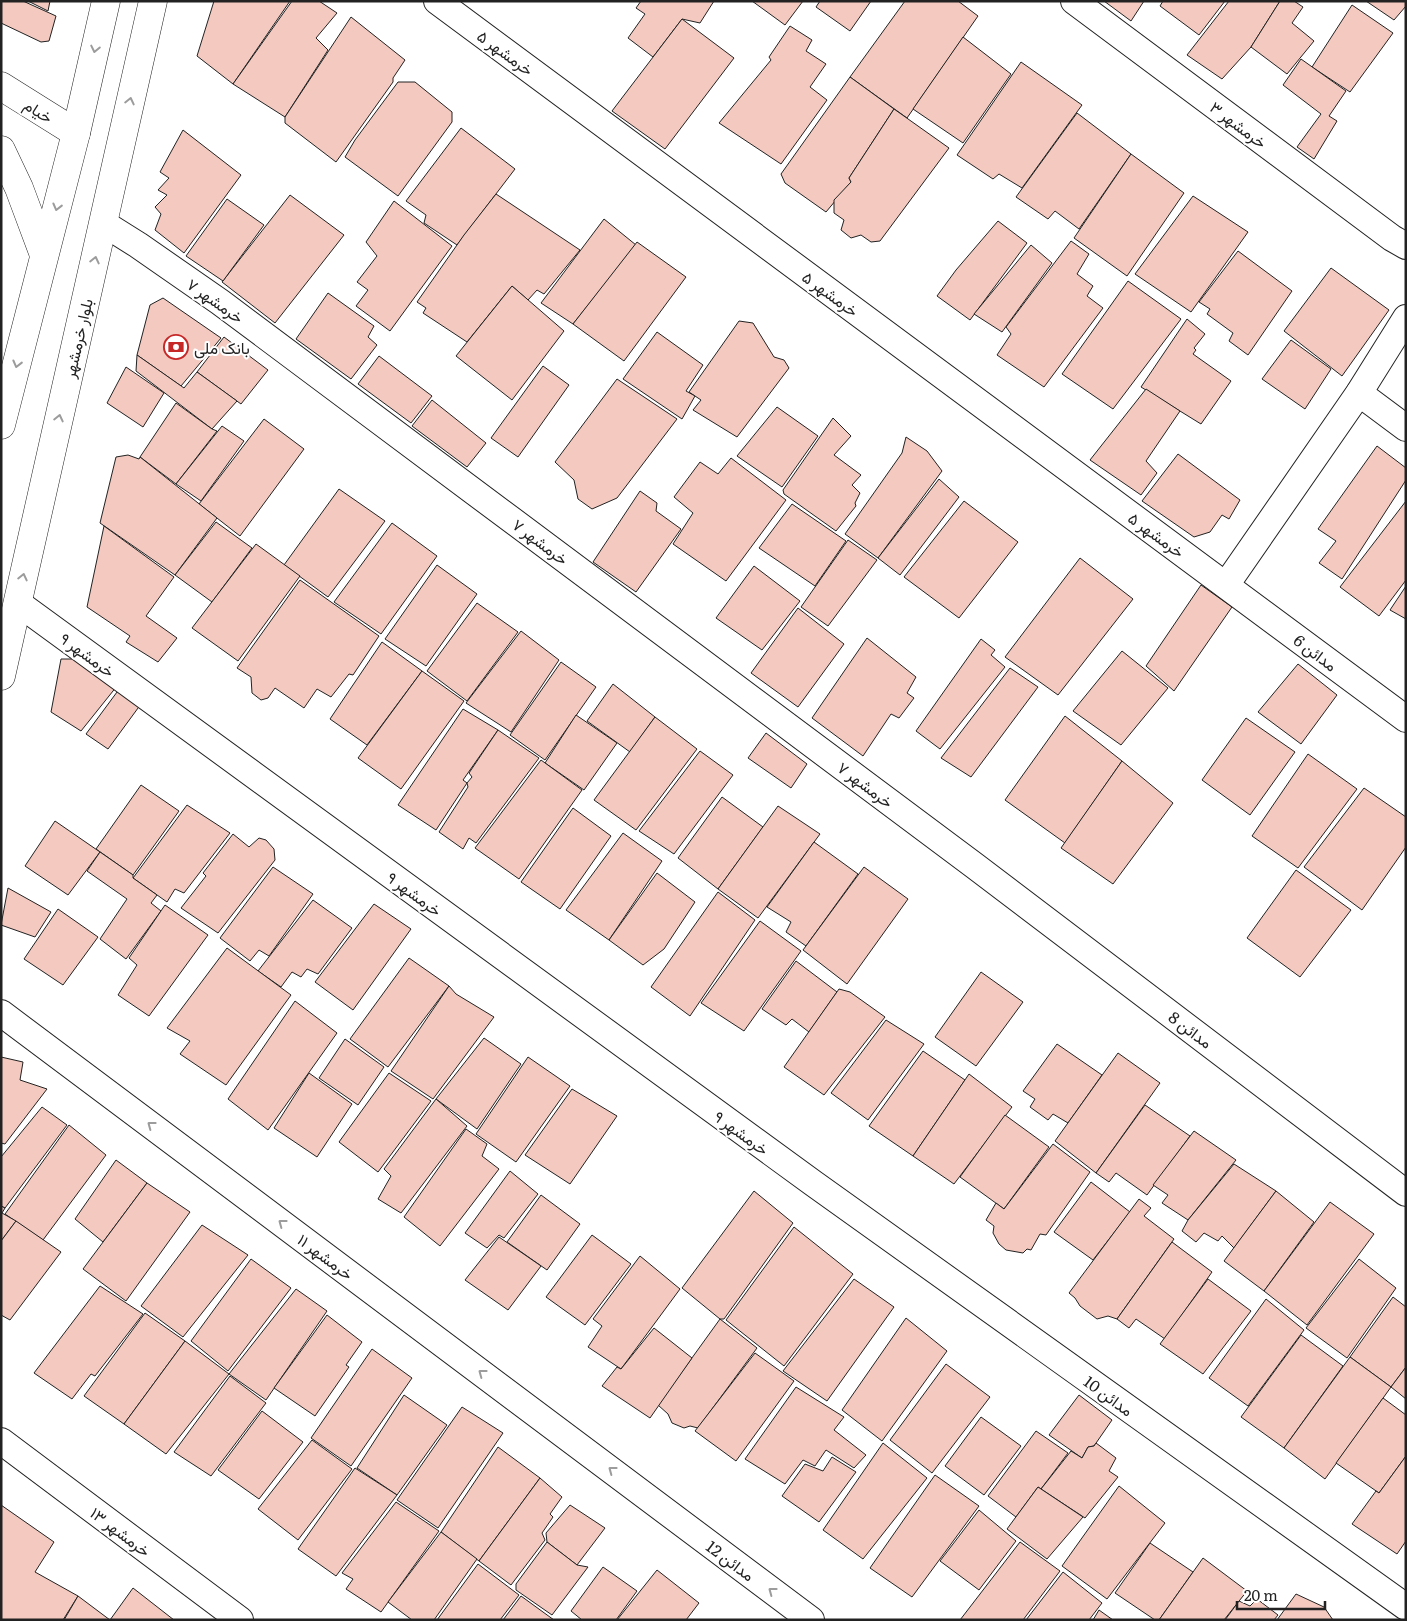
<svg xmlns="http://www.w3.org/2000/svg" width="1407" height="1621" font-family="Literata,Vazirmatn,serif">
  <style>
    .building { fill: #f3c9c0; stroke: #222 }
    .lines { fill: none; stroke-linecap: round; stroke-linejoin: round }
    .street-casing { stroke: #222; stroke-width: 28 }
    .secondary-casing { stroke: #222; stroke-width: 29 }
    .street { stroke: #fff; stroke-width: 26 }
    .secondary { stroke: #fff; stroke-width: 28 }
    .oneway { stroke: #9c9c9c }
    .labels { text-anchor: middle; dominant-baseline: central; stroke-width: 4; stroke-linejoin: round; paint-order: stroke }
    .street-label { font-size: 16px; fill: #222; stroke: #fff }
    .poi-label { font-size: 16px; fill: #222; stroke: #fff; text-anchor: start }
  </style>
  <rect width="100%" height="100%" fill="#fff"/>
  <g class="building">
    <polygon points="1,1 23,1 56,16 49,41 41,42 1,23"/>
    <polygon points="28,1 50,1 48,11"/>
    <polygon points="214,1 290,1 233,84 197,56"/>
    <polygon points="292,1 319,1 337,13 316,38 328,50 285,117 233,84"/>
    <polygon points="641,1 714,1 700,23 682,19 653,57 628,38 645,14 636,8"/>
    <polygon points="752,1 803,1 785,25"/>
    <polygon points="820,1 871,1 850,31 816,7"/>
    <polygon points="905,1 958,1 978,16 907,118 850,77"/>
    <polygon points="1104,1 1144,1 1131,21"/>
    <polygon points="1163,1 1225,1 1199,35 1160,6"/>
    <polygon points="1229,1 1280,1 1251,47 1222,79 1187,55"/>
    <polygon points="1280,1 1294,1 1303,7 1292,23 1314,41 1287,74 1251,47"/>
    <polygon points="1366,1 1406,1 1406,6 1394,20"/>
    <polygon points="1352,5 1393,33 1350,92 1312,67"/>
    <polygon points="351,17 405,60 393,78 393,82 336,162 285,123 285,117"/>
    <polygon points="682,19 734,58 665,149 612,111"/>
    <polygon points="790,26 812,40 806,51 826,64 810,87 827,100 781,164 719,123 771,60 769,57"/>
    <polygon points="963,37 1011,74 963,143 913,109"/>
    <polygon points="1301,59 1346,91 1329,116 1337,121 1314,159 1297,147 1321,114 1283,85"/>
    <polygon points="1021,62 1082,105 1022,188 999,174 993,179 957,155"/>
    <polygon points="850,77 894,109 849,178 851,182 826,212 785,183 781,174"/>
    <polygon points="398,82 415,82 452,112 452,122 398,196 345,157 355,140"/>
    <polygon points="894,109 949,148 880,241 871,242 861,235 851,238 841,230 844,220 834,213 834,200 851,182 849,178"/>
    <polygon points="1077,113 1131,154 1079,229 1055,211 1048,219 1016,197"/>
    <polygon points="461,128 515,169 457,245 424,223 426,215 406,201"/>
    <polygon points="183,130 241,175 184,253 155,230 161,214 155,207 167,195 158,190 169,178 160,172"/>
    <polygon points="1131,154 1184,193 1127,276 1074,238"/>
    <polygon points="496,194 580,250 544,294 537,290 528,300 512,286 467,342 423,313 426,308 417,302 464,235"/>
    <polygon points="290,195 344,235 275,323 222,282"/>
    <polygon points="1193,196 1248,232 1191,312 1135,274"/>
    <polygon points="227,199 264,225 223,281 186,256"/>
    <polygon points="394,201 452,246 390,331 356,306 368,290 357,282 377,256 366,242"/>
    <polygon points="604,219 636,245 573,324 541,303"/>
    <polygon points="998,221 1027,243 970,320 937,296 956,270"/>
    <polygon points="1071,241 1089,254 1077,274 1093,286 1087,296 1103,308 1044,387 997,355 1011,334 1006,327"/>
    <polygon points="637,242 686,277 624,361 573,324"/>
    <polygon points="1031,245 1052,263 1002,332 974,314"/>
    <polygon points="1238,251 1292,291 1248,355 1229,341 1233,333 1207,314 1210,309 1199,302"/>
    <polygon points="1331,268 1389,310 1342,376 1284,331"/>
    <polygon points="1128,281 1181,319 1113,409 1062,374"/>
    <polygon points="512,286 564,331 512,400 456,356"/>
    <polygon points="328,293 374,326 368,337 377,345 351,379 296,339"/>
    <polygon points="163,298 221,338 181,386 137,355 150,305"/>
    <polygon points="1187,319 1205,334 1194,348 1196,350 1193,354 1231,381 1201,424 1141,387"/>
    <polygon points="739,321 753,323 774,357 784,360 789,368 737,437 693,410 701,400 689,392"/>
    <polygon points="657,332 703,365 686,391 695,396 682,419 623,379"/>
    <polygon points="224,337 268,370 241,404 197,372"/>
    <polygon points="1291,340 1331,369 1305,409 1262,379"/>
    <polygon points="137,355 184,388 197,372 237,401 212,429 136,371"/>
    <polygon points="379,356 432,396 411,423 358,384"/>
    <polygon points="543,366 569,385 518,457 491,438"/>
    <polygon points="126,367 164,393 143,427 107,403"/>
    <polygon points="617,379 677,419 617,498 592,509 578,499 574,480 555,462"/>
    <polygon points="1146,389 1180,411 1146,461 1157,473 1141,495 1090,460"/>
    <polygon points="432,400 486,443 467,467 412,426"/>
    <polygon points="176,403 212,429 217,431 176,484 140,457"/>
    <polygon points="777,407 818,436 782,487 737,456"/>
    <polygon points="833,418 851,436 834,455 861,475 852,485 860,493 855,503 856,506 836,531 784,494 783,490"/>
    <polygon points="264,419 304,449 240,536 199,504"/>
    <polygon points="222,426 244,441 201,501 176,484"/>
    <polygon points="906,437 927,451 942,471 878,558 845,534 902,453"/>
    <polygon points="1377,446 1406,468 1406,480 1342,579 1319,563 1336,541 1318,529"/>
    <polygon points="1178,454 1240,500 1229,519 1222,515 1210,532 1194,537 1142,501"/>
    <polygon points="128,455 139,459 140,457 217,518 175,575 100,523 116,457"/>
    <polygon points="731,458 786,500 726,581 673,544 693,513 674,497 700,462 718,474"/>
    <polygon points="939,479 959,497 900,575 878,558"/>
    <polygon points="339,489 385,521 328,597 284,565"/>
    <polygon points="640,491 657,503 656,511 681,529 636,592 593,562"/>
    <polygon points="964,501 1018,542 959,618 904,577"/>
    <polygon points="1406,501 1406,580 1379,616 1340,587"/>
    <polygon points="792,504 846,541 815,586 759,548"/>
    <polygon points="216,522 252,548 212,602 175,575"/>
    <polygon points="392,523 437,556 381,634 334,602"/>
    <polygon points="104,526 174,577 146,616 177,638 158,662 126,642 130,636 87,607"/>
    <polygon points="848,540 877,560 828,626 801,607"/>
    <polygon points="256,544 300,576 238,661 192,628"/>
    <polygon points="1080,558 1133,599 1058,695 1005,657"/>
    <polygon points="437,565 477,594 426,666 385,639"/>
    <polygon points="754,566 800,601 762,650 716,618"/>
    <polygon points="300,580 379,636 353,675 349,674 331,697 317,689 304,708 275,688 268,698 261,700 252,693 251,677 237,668"/>
    <polygon points="1201,585 1232,607 1174,691 1146,666"/>
    <polygon points="1406,586 1406,619 1390,610"/>
    <polygon points="477,603 518,632 467,701 427,671"/>
    <polygon points="798,608 844,644 798,707 751,673"/>
    <polygon points="521,631 559,660 511,732 466,703"/>
    <polygon points="867,638 916,677 907,693 914,698 899,718 891,714 863,756 812,718"/>
    <polygon points="981,639 995,650 991,655 1005,667 940,749 916,731"/>
    <polygon points="382,642 422,671 367,745 330,719"/>
    <polygon points="1122,651 1168,688 1121,745 1073,711"/>
    <polygon points="61,659 78,659 117,686 81,731 51,712"/>
    <polygon points="561,662 596,687 545,760 510,735"/>
    <polygon points="1298,664 1337,695 1301,744 1258,712"/>
    <polygon points="1010,668 1038,687 971,777 941,758"/>
    <polygon points="422,671 464,701 401,789 358,758"/>
    <polygon points="613,684 655,717 630,752 587,721"/>
    <polygon points="120,688 141,704 108,749 86,734"/>
    <polygon points="463,709 498,730 463,780 467,783 436,830 398,805"/>
    <polygon points="576,715 617,743 584,790 545,763"/>
    <polygon points="1065,716 1122,761 1065,843 1005,800"/>
    <polygon points="655,717 697,749 636,830 594,800"/>
    <polygon points="1246,718 1295,752 1250,815 1202,780"/>
    <polygon points="498,730 539,758 476,843 469,838 463,849 439,832 468,787 467,783 472,777 469,773"/>
    <polygon points="766,733 807,764 791,788 748,758"/>
    <polygon points="700,751 733,775 674,854 639,831"/>
    <polygon points="1308,754 1357,789 1298,868 1252,836"/>
    <polygon points="541,760 582,790 519,879 475,848"/>
    <polygon points="1122,761 1173,803 1113,884 1061,848"/>
    <polygon points="141,785 179,811 133,875 96,849"/>
    <polygon points="1364,788 1406,817 1406,847 1362,910 1304,867"/>
    <polygon points="722,797 763,827 718,889 678,858"/>
    <polygon points="187,805 230,833 184,893 175,889 167,902 133,878"/>
    <polygon points="778,806 820,834 758,918 718,889"/>
    <polygon points="573,808 611,836 560,909 521,882"/>
    <polygon points="55,821 100,852 68,895 25,866"/>
    <polygon points="623,833 662,861 609,940 566,910"/>
    <polygon points="233,834 249,847 259,838 266,840 274,849 275,860 218,933 181,908 206,876 203,873"/>
    <polygon points="814,842 858,874 806,946 786,932 791,922 767,907"/>
    <polygon points="100,852 133,875 133,878 157,895 151,903 161,911 126,959 100,939 127,899 87,871"/>
    <polygon points="273,867 313,894 269,956 259,950 250,961 220,938"/>
    <polygon points="864,867 908,899 847,984 803,950"/>
    <polygon points="1296,870 1351,910 1300,977 1247,938"/>
    <polygon points="657,873 695,902 664,949 643,965 609,940"/>
    <polygon points="8,888 51,912 35,937 1,925"/>
    <polygon points="718,892 755,920 690,1016 651,987"/>
    <polygon points="313,900 352,928 318,974 307,969 301,977 292,972 281,987 258,971"/>
    <polygon points="374,904 411,929 353,1010 315,982"/>
    <polygon points="165,905 208,935 149,1016 118,995 137,965 129,958"/>
    <polygon points="58,909 98,937 63,985 24,959"/>
    <polygon points="760,921 801,951 744,1031 701,1003"/>
    <polygon points="227,948 291,995 226,1085 180,1054 190,1041 167,1028"/>
    <polygon points="409,958 449,986 388,1067 350,1039"/>
    <polygon points="796,961 837,992 809,1032 792,1019 786,1025 762,1009"/>
    <polygon points="981,972 1023,1002 976,1066 935,1037"/>
    <polygon points="449,986 456,994 494,1017 433,1099 391,1071"/>
    <polygon points="839,989 850,992 885,1017 824,1095 784,1067"/>
    <polygon points="295,1001 337,1033 268,1130 228,1099"/>
    <polygon points="886,1020 924,1044 868,1120 831,1093"/>
    <polygon points="484,1038 521,1064 477,1129 436,1099"/>
    <polygon points="345,1039 384,1067 358,1105 319,1078"/>
    <polygon points="1057,1044 1102,1075 1068,1123 1053,1114 1048,1120 1030,1107 1035,1099 1023,1091"/>
    <polygon points="923,1051 965,1080 913,1156 869,1126"/>
    <polygon points="1118,1053 1160,1083 1096,1173 1055,1141"/>
    <polygon points="1,1057 23,1062 20,1080 47,1089 5,1144 1,1143"/>
    <polygon points="528,1057 570,1086 516,1162 476,1134"/>
    <polygon points="309,1073 352,1104 317,1157 274,1128"/>
    <polygon points="389,1073 431,1101 378,1172 339,1142"/>
    <polygon points="969,1074 1012,1107 954,1184 913,1156"/>
    <polygon points="572,1089 617,1116 570,1184 525,1155"/>
    <polygon points="436,1099 467,1126 401,1213 378,1199 391,1176 384,1169"/>
    <polygon points="1145,1105 1190,1136 1147,1195 1116,1173 1109,1182 1096,1173"/>
    <polygon points="42,1107 67,1125 5,1208 1,1206 1,1157"/>
    <polygon points="1005,1115 1049,1147 1004,1209 960,1177"/>
    <polygon points="69,1125 106,1155 43,1240 5,1214"/>
    <polygon points="466,1129 487,1144 482,1156 499,1169 440,1246 404,1217"/>
    <polygon points="1194,1131 1236,1160 1188,1220 1162,1203 1168,1195 1153,1185"/>
    <polygon points="1053,1144 1090,1172 1046,1235 1040,1234 1031,1250 1027,1249 1023,1253 1006,1250 999,1244 993,1233 994,1226 986,1220 996,1203 1004,1209"/>
    <polygon points="116,1160 147,1183 103,1242 75,1219"/>
    <polygon points="1234,1164 1276,1191 1234,1248 1222,1236 1218,1241 1204,1233 1196,1242 1182,1231 1188,1220"/>
    <polygon points="510,1171 538,1194 504,1238 499,1235 487,1248 465,1233"/>
    <polygon points="1091,1182 1130,1212 1093,1260 1054,1232"/>
    <polygon points="147,1183 190,1212 126,1301 83,1269"/>
    <polygon points="754,1191 793,1223 724,1319 720,1319 682,1288"/>
    <polygon points="1276,1191 1314,1222 1264,1291 1224,1261"/>
    <polygon points="541,1195 580,1224 547,1270 507,1242"/>
    <polygon points="1139,1199 1151,1208 1144,1216 1174,1239 1117,1319 1108,1316 1097,1319 1080,1306 1075,1298 1069,1293"/>
    <polygon points="1330,1202 1374,1234 1307,1325 1264,1291"/>
    <polygon points="1,1206 5,1208 2,1213 16,1221 1,1241"/>
    <polygon points="16,1221 61,1252 10,1320 1,1315 1,1241"/>
    <polygon points="202,1225 248,1255 183,1337 141,1306"/>
    <polygon points="794,1227 853,1274 784,1366 726,1320"/>
    <polygon points="592,1235 631,1264 585,1325 546,1297"/>
    <polygon points="499,1237 541,1266 508,1310 465,1280"/>
    <polygon points="1172,1242 1212,1272 1165,1339 1136,1319 1129,1328 1117,1319"/>
    <polygon points="640,1256 680,1289 621,1369 588,1347 602,1326 593,1319"/>
    <polygon points="251,1259 291,1288 228,1371 191,1341"/>
    <polygon points="1359,1259 1396,1288 1347,1358 1306,1328"/>
    <polygon points="854,1279 894,1307 827,1401 783,1371"/>
    <polygon points="1208,1279 1251,1311 1203,1374 1160,1344"/>
    <polygon points="100,1286 143,1314 95,1376 91,1374 72,1399 34,1373"/>
    <polygon points="296,1289 327,1311 266,1400 229,1374"/>
    <polygon points="1393,1297 1406,1307 1406,1367 1391,1387 1350,1357"/>
    <polygon points="1266,1299 1304,1330 1248,1406 1209,1378"/>
    <polygon points="145,1313 185,1341 124,1424 84,1396"/>
    <polygon points="327,1315 362,1342 346,1365 349,1367 315,1416 274,1388"/>
    <polygon points="906,1318 947,1351 882,1441 842,1410"/>
    <polygon points="720,1319 757,1348 698,1428 690,1426 684,1428 672,1423 668,1414 658,1405"/>
    <polygon points="654,1328 692,1358 650,1418 602,1386 617,1367 621,1369"/>
    <polygon points="1301,1335 1343,1366 1284,1448 1241,1417"/>
    <polygon points="185,1341 229,1374 166,1454 124,1424"/>
    <polygon points="372,1349 412,1378 351,1466 311,1438"/>
    <polygon points="755,1353 794,1381 736,1461 695,1431"/>
    <polygon points="1350,1357 1391,1387 1325,1479 1284,1448"/>
    <polygon points="946,1364 990,1397 932,1473 890,1440"/>
    <polygon points="1406,1367 1406,1399 1391,1387"/>
    <polygon points="230,1376 266,1403 211,1476 174,1452"/>
    <polygon points="796,1387 844,1417 834,1430 866,1455 854,1468 826,1450 815,1466 803,1460 785,1484 745,1459"/>
    <polygon points="404,1395 447,1425 397,1495 357,1468"/>
    <polygon points="1079,1395 1112,1420 1094,1446 1088,1447 1082,1458 1049,1435"/>
    <polygon points="1383,1398 1406,1415 1406,1456 1379,1493 1336,1463"/>
    <polygon points="462,1407 503,1433 438,1528 397,1500"/>
    <polygon points="262,1411 303,1442 259,1499 218,1470"/>
    <polygon points="981,1417 1021,1446 984,1495 945,1466"/>
    <polygon points="1036,1431 1068,1453 1041,1489 1038,1487 1016,1517 988,1496"/>
    <polygon points="312,1440 352,1469 298,1540 258,1509"/>
    <polygon points="883,1443 927,1478 863,1559 823,1530"/>
    <polygon points="1096,1443 1116,1458 1109,1471 1118,1477 1085,1518 1041,1489 1071,1451 1082,1458 1088,1447 1094,1446"/>
    <polygon points="498,1447 540,1478 479,1561 441,1532"/>
    <polygon points="1406,1456 1406,1541 1397,1554 1352,1524 1376,1491 1379,1493"/>
    <polygon points="832,1457 856,1472 819,1522 782,1496 805,1464 823,1471"/>
    <polygon points="355,1468 397,1495 336,1576 298,1549"/>
    <polygon points="935,1475 979,1506 912,1597 870,1568"/>
    <polygon points="540,1478 562,1497 550,1514 553,1517 542,1533 545,1540 511,1585 479,1561"/>
    <polygon points="1119,1486 1165,1523 1107,1599 1062,1566"/>
    <polygon points="1038,1487 1083,1517 1047,1559 1007,1529"/>
    <polygon points="396,1502 439,1531 381,1612 346,1589 353,1579 342,1573"/>
    <polygon points="1,1505 54,1542 35,1572 78,1596 63,1620 1,1620"/>
    <polygon points="570,1505 605,1528 577,1565 547,1542 546,1533"/>
    <polygon points="979,1510 1016,1541 979,1590 940,1561"/>
    <polygon points="441,1532 477,1559 434,1620 412,1620 388,1602"/>
    <polygon points="547,1542 577,1565 588,1567 552,1615 516,1590 516,1584"/>
    <polygon points="1020,1542 1060,1571 1023,1620 960,1620"/>
    <polygon points="1150,1543 1193,1572 1159,1620 1155,1620 1115,1593"/>
    <polygon points="1203,1558 1247,1591 1224,1620 1159,1620"/>
    <polygon points="478,1564 519,1595 500,1620 437,1620"/>
    <polygon points="603,1567 637,1591 616,1620 582,1620 571,1611"/>
    <polygon points="657,1570 699,1603 686,1620 617,1620"/>
    <polygon points="1063,1572 1102,1603 1089,1620 1026,1620"/>
    <polygon points="133,1588 174,1620 110,1620"/>
    <polygon points="1296,1594 1324,1607 1333,1620 1277,1620"/>
    <polygon points="78,1596 110,1620 64,1620"/>
    <polygon points="521,1596 554,1620 503,1620"/>
    <polygon points="1257,1599 1278,1615 1274,1620 1225,1620 1239,1601 1250,1606"/>
    <polygon points="1099,1610 1113,1620 1093,1620"/>
  </g>
  <g class="lines">
    <defs>
      <g id="street">
        <polyline points="437,1 1406,719"/>
        <polyline points="1074,1 1392,238 1406,246"/>
        <polyline points="103,223 138,245 220,302 975,866 1406,1193"/>
        <polyline points="1359,393 1406,428"/>
        <polyline points="1226,585 1359,393 1406,318"/>
        <polyline points="18,603 813,1183 1406,1607"/>
        <polyline points="1,1013 811,1620"/>
        <polyline points="1,1441 240,1620"/>
      </g>
      <g id="secondary">
        <polyline points="1,86 76,133"/>
        <polyline points="1,150 19,188 44,255"/>
        <polyline points="1,425 76,133 106,1"/>
        <polyline points="1,676 153,1"/>
      </g>
    </defs>
    <use href="#street" class="street-casing"/>
    <use href="#secondary" class="secondary-casing"/>
    <use href="#street" class="street"/>
    <use href="#secondary" class="secondary"/>
  </g>
  <defs><path id="oneway-chevron" d="M-2-3.5L2.5 0L-2 3.5" fill="none" stroke-width="1.6" stroke-linecap="round" stroke-linejoin="round" transform="scale(1.25)"/></defs>
  <g class="oneway">
    <use href="#oneway-chevron" transform="translate(95 49) rotate(102)"/>
    <use href="#oneway-chevron" transform="translate(130 101) rotate(-77)"/>
    <use href="#oneway-chevron" transform="translate(57 207) rotate(104)"/>
    <use href="#oneway-chevron" transform="translate(95 260) rotate(-77)"/>
    <use href="#oneway-chevron" transform="translate(17 364) rotate(104)"/>
    <use href="#oneway-chevron" transform="translate(59 418) rotate(-77)"/>
    <use href="#oneway-chevron" transform="translate(23 577) rotate(-77)"/>
    <use href="#oneway-chevron" transform="translate(151 1125) rotate(-143)"/>
    <use href="#oneway-chevron" transform="translate(282 1223) rotate(-143)"/>
    <use href="#oneway-chevron" transform="translate(482 1373) rotate(-143)"/>
    <use href="#oneway-chevron" transform="translate(612 1470) rotate(-143)"/>
    <use href="#oneway-chevron" transform="translate(772 1591) rotate(-143)"/>
  </g>
  <defs>
    <symbol id="bank-ring" viewBox="-11 -11 22 22"><circle r="9.5" fill="#fff" stroke="#c62828" stroke-width="1.5"/><path d="M-6-4H6V4H-6ZM0-2.3a2.3 2.3 0 1 0 0 4.6a2.3 2.3 0 1 0 0-4.6Z" fill="#c62828"/></symbol>
  </defs>
  <g fill-rule="evenodd">
    <use href="#bank-ring" x="162" y="333" width="28" height="28"/>
  </g>
  <g class="labels">
    <g class="street-label">
      <text transform="translate(506 52) rotate(36)">خرمشهر ۵</text>
      <text transform="translate(39 110) rotate(32)">خیام</text>
      <text transform="translate(1239 124) rotate(37)">خرمشهر ۳</text>
      <text transform="translate(831 293) rotate(36)">خرمشهر ۵</text>
      <text transform="translate(216 300) rotate(35)">خرمشهر ۷</text>
      <text transform="translate(77 338) rotate(-77)">بلوار خرمشهر</text>
      <text transform="translate(1157 534) rotate(36)">خرمشهر ۵</text>
      <text transform="translate(541 541) rotate(37)">خرمشهر ۷</text>
      <text transform="translate(1316 652) rotate(37)">مدائن 6</text>
      <text transform="translate(88 654) rotate(36)">خرمشهر ۹</text>
      <text transform="translate(866 784) rotate(37)">خرمشهر ۷</text>
      <text transform="translate(415 893) rotate(36)">خرمشهر ۹</text>
      <text transform="translate(1191 1029) rotate(37)">مدائن 8</text>
      <text transform="translate(742 1132) rotate(36)">خرمشهر ۹</text>
      <text transform="translate(326 1256) rotate(37)">خرمشهر ۱۱</text>
      <text transform="translate(1109 1395) rotate(36)">مدائن 10</text>
      <text transform="translate(121 1531) rotate(37)">خرمشهر ۱۳</text>
      <text transform="translate(731 1560) rotate(37)">مدائن 12</text>
    </g>
    <g class="poi-label">
      <text x="194" y="347">بانک ملی</text>
    </g>
  </g>
  <rect width="1407" height="1621" fill="none" stroke="#222222" stroke-width="5"/>
  <path d="M1237 1601v8h88v-8" fill="none" stroke="#222222" stroke-width="2.5"/>
  <text x="1244" y="1601" font-size="15" fill="#222222" stroke="#ffffff" stroke-width="4" paint-order="stroke">20 m</text>
</svg>
